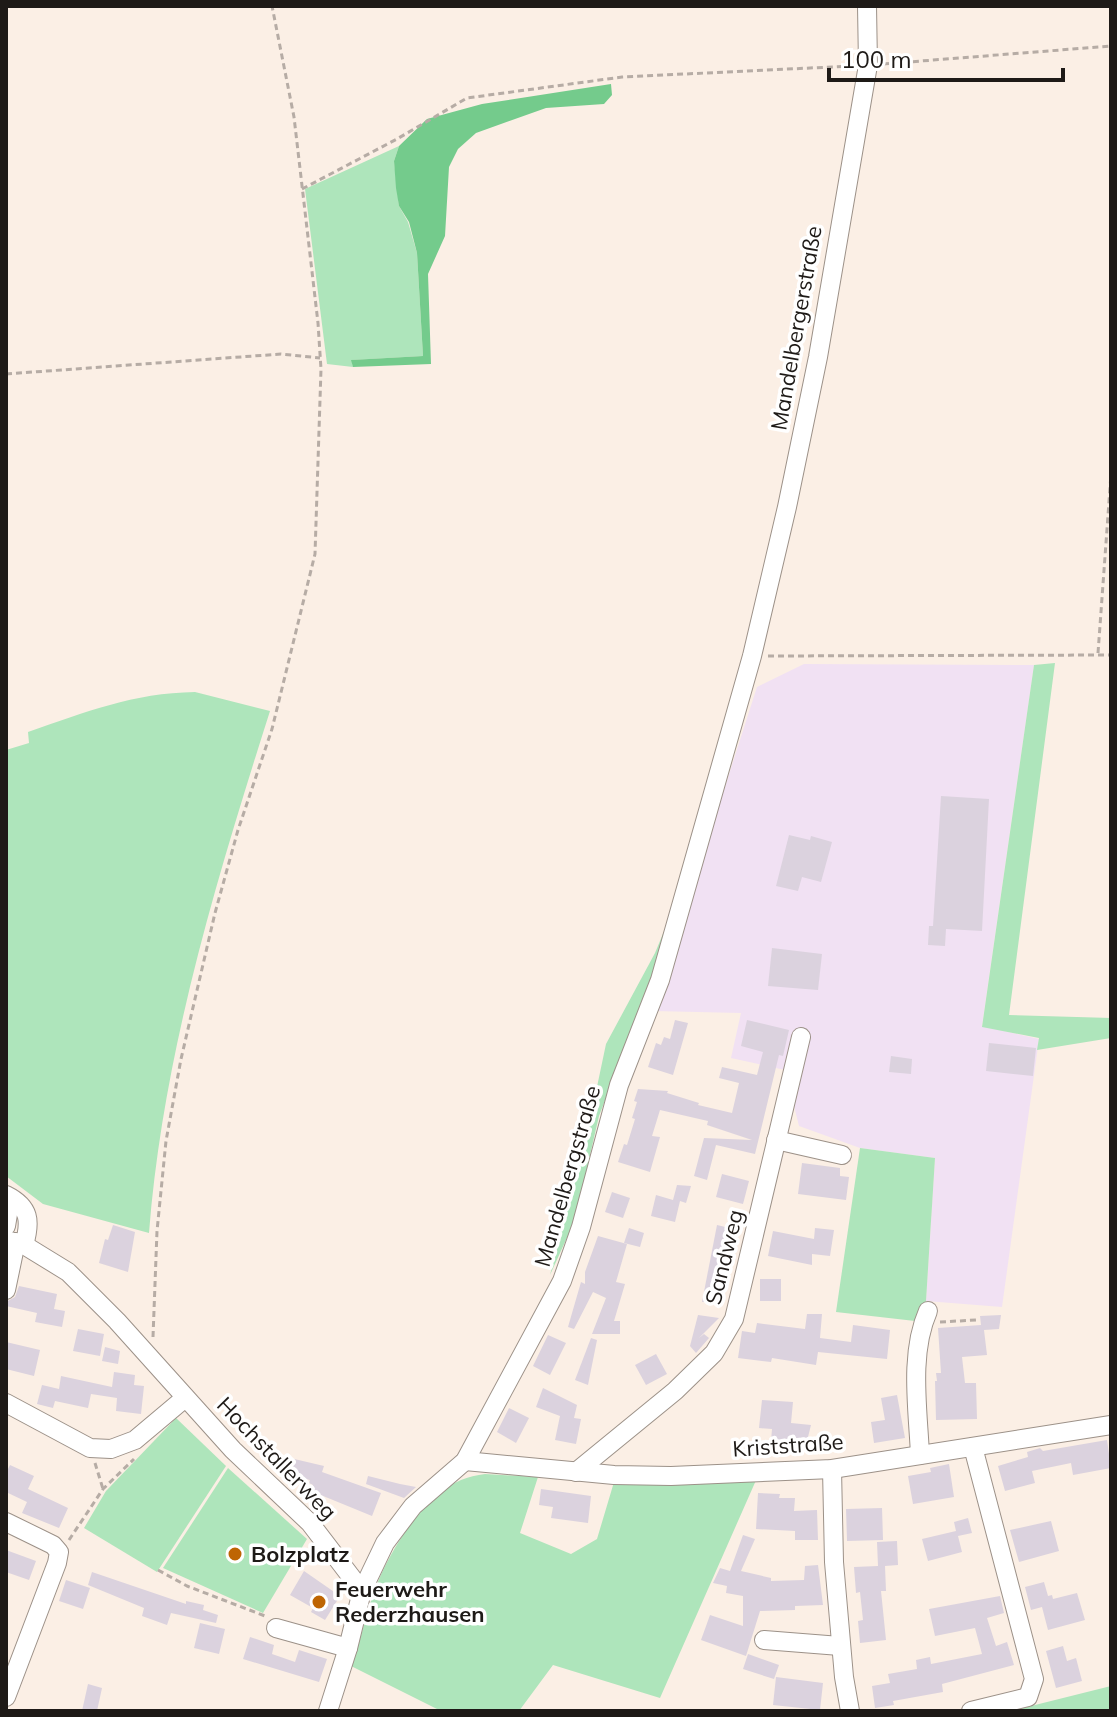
<svg xmlns="http://www.w3.org/2000/svg" width="1117" height="1717" font-family="Mulish,sans-serif">
  <style>
    .industrial { fill: #f1e1f3 }
    .green { fill: #aee5bb }
    .forest { fill: #74cb8c }
    .building { fill: #dbd2de }
    .lines { fill: none; stroke-linecap: round; stroke-linejoin: round }
    .minor-casing { stroke: #9c9188; stroke-width: 20 }
    .path { stroke: #b6aca5; stroke-width: 3; stroke-dasharray: 6 4; stroke-linecap: butt }
    .minor { stroke: #fff; stroke-width: 18 }
    .poi-dot { fill: #be6503; stroke: #fff; stroke-width: 3 }
    .labels { text-anchor: middle; dominant-baseline: central; stroke-width: 7; stroke-linejoin: round; paint-order: stroke }
    .street-label { font-size: 22px; fill: #1e1a17; stroke: #fff }
    .poi-label { font-size: 22px; font-weight: bold; fill: #1e1a17; stroke: #fff; text-anchor: start }
  </style>
  <rect width="100%" height="100%" fill="#fbefe5"/>
  <polygon class="industrial" points="804,664 1034,665 982,1026 1039,1039 1002,1307 926,1301 935,1158 860,1148 799,1126 785,1070 731,1058 741,1013 653,1011 757,687"/>
  <g class="green">
    <polygon points="399,146 394,161 399,206 408,222 417,253 423,356 352,360 353,367 327,364 305,189"/>
    <polygon points="1055,663 1009,1015 1111,1018 1111,1038 1037,1050 1039,1038 982,1027 1034,665"/>
    <path d="M195,692L270,711C216,881 163,1054 149,1233L43,1204L6,1176V750L29,743L28,732C86,712 133,693 195,692Z"/>
    <polygon points="677,900 654,973 599,1116 575,1220 550,1275 586,1139 606,1044 655,953"/>
    <polygon points="860,1148 935,1158 926,1301 915,1321 836,1312"/>
    <polygon points="176,1418 226,1466 157,1572 84,1528 106,1491"/>
    <polygon points="228,1468 307,1539 263,1613 163,1568"/>
    <path d="M485,1474L538,1477L520,1533L571,1554L597,1539L614,1482L757,1478L660,1698L553,1665L519,1711H441L351,1666C362,1639 366,1611 377,1584C391,1549 425,1494 461,1480C468,1477 477,1475 485,1474Z"/>
    <polygon points="1111,1686 1111,1711 1011,1711"/>
  </g>
  <polygon class="forest" points="611,84 612,95 604,104 546,108 476,133 458,149 449,167 445,236 428,274 431,364 353,367 351,360 423,356 417,253 409,222 399,206 396,188 394,161 399,146 427,119 482,104"/>
  <g class="building">
    <polygon points="941,796 989,799 982,931 946,929 945,946 928,945 929,926 933,926"/>
    <polygon points="789,835 810,840 811,836 832,842 821,882 802,877 798,891 776,886"/>
    <polygon points="772,948 822,954 818,990 768,986"/>
    <polygon points="675,1020 688,1023 673,1075 648,1067 656,1043 661,1045 664,1037 670,1039"/>
    <polygon points="747,1020 789,1030 783,1056 779,1055 755,1154 716,1145 707,1180 694,1176 704,1138 752,1140 707,1125 708,1121 660,1110 652,1136 660,1137 650,1172 618,1162 624,1144 627,1145 635,1119 632,1118 637,1102 634,1101 638,1089 668,1091 667,1093 699,1103 698,1105 732,1113 739,1083 719,1078 722,1067 757,1075 763,1052 741,1046"/>
    <polygon points="989,1043 1036,1048 1033,1076 986,1071"/>
    <polygon points="891,1056 912,1059 911,1074 889,1072"/>
    <polygon points="802,1163 840,1168 840,1176 849,1177 846,1200 798,1194"/>
    <polygon points="722,1174 749,1181 743,1204 716,1197"/>
    <polygon points="677,1185 691,1186 686,1203 680,1201 675,1222 651,1216 656,1195 673,1200"/>
    <polygon points="612,1192 630,1198 623,1218 605,1212"/>
    <polygon points="113,1225 135,1232 128,1272 99,1263 105,1239 108,1240"/>
    <polygon points="717,1225 738,1230 737,1239 723,1301 702,1302"/>
    <polygon points="629,1228 644,1233 640,1247 624,1243"/>
    <polygon points="815,1228 834,1230 830,1256 812,1254 812,1265 768,1256 773,1231 814,1239"/>
    <polygon points="598,1236 627,1244 616,1282 625,1284 614,1321 620,1321 620,1334 592,1334 606,1298 593,1292 574,1329 568,1327 581,1282 585,1284 585,1272"/>
    <rect x="760" y="1279" width="21" height="22"/>
    <polygon points="19,1286 57,1294 54,1309 65,1311 62,1327 35,1322 37,1313 6,1306 6,1302 15,1297"/>
    <polygon points="807,1314 822,1314 820,1338 851,1342 853,1325 890,1330 887,1359 818,1352 816,1365 772,1358 771,1362 738,1358 742,1331 755,1333 757,1323 805,1329"/>
    <polygon points="698,1315 719,1318 699,1338 704,1334 709,1338 696,1353 690,1346"/>
    <polygon points="1001,1315 999,1329 984,1330 987,1355 962,1357 965,1383 976,1383 977,1419 936,1420 935,1381 937,1381 936,1373 941,1373 938,1328 981,1325 980,1316"/>
    <polygon points="78,1329 104,1334 100,1356 73,1351"/>
    <polygon points="548,1335 566,1343 550,1375 533,1366"/>
    <polygon points="591,1338 597,1340 588,1385 575,1380"/>
    <polygon points="6,1342 40,1350 34,1376 6,1369"/>
    <polygon points="105,1347 120,1351 118,1364 102,1361"/>
    <polygon points="656,1354 667,1374 646,1385 635,1365"/>
    <polygon points="114,1372 135,1375 134,1385 144,1386 141,1414 116,1411 117,1398 91,1394 88,1408 55,1401 53,1408 37,1404 42,1385 59,1389 61,1376 112,1387"/>
    <polygon points="543,1388 577,1405 574,1418 581,1419 576,1444 555,1440 560,1416 536,1407"/>
    <polygon points="897,1395 905,1438 874,1443 871,1422 885,1420 881,1398"/>
    <polygon points="762,1400 793,1402 791,1423 811,1425 807,1441 788,1439 787,1454 770,1453 772,1429 759,1428"/>
    <polygon points="509,1408 529,1418 516,1443 497,1432"/>
    <polygon points="1107,1440 1111,1468 1073,1475 1071,1463 1032,1471 1035,1483 1005,1491 998,1466 1028,1457 1027,1452 1040,1448 1043,1451"/>
    <polygon points="290,1458 324,1466 322,1472 381,1493 372,1516 311,1491 313,1485 309,1483 310,1480 287,1474"/>
    <polygon points="949,1464 954,1497 913,1504 908,1476 931,1472 930,1468"/>
    <polygon points="10,1465 34,1476 28,1489 68,1508 59,1528 22,1513 27,1502 6,1492 6,1473"/>
    <polygon points="368,1476 400,1484 416,1487 404,1498 366,1484"/>
    <polygon points="541,1489 591,1496 588,1523 551,1518 553,1507 539,1505"/>
    <polygon points="758,1493 780,1494 779,1498 795,1498 794,1511 817,1510 818,1540 795,1540 795,1531 756,1529"/>
    <polygon points="882,1508 883,1540 847,1541 846,1509"/>
    <polygon points="968,1518 972,1533 958,1536 962,1552 928,1561 922,1539 956,1531 954,1522"/>
    <polygon points="1051,1521 1059,1551 1019,1562 1010,1530"/>
    <polygon points="743,1535 755,1539 741,1571 771,1578 771,1581 804,1580 805,1566 818,1565 823,1605 795,1606 795,1610 760,1611 746,1656 701,1640 710,1615 743,1626 743,1596 726,1593 727,1586 713,1583 720,1568 730,1571"/>
    <polygon points="897,1541 898,1565 885,1566 886,1591 881,1591 886,1640 860,1643 858,1621 863,1620 860,1592 856,1593 854,1567 878,1566 877,1542"/>
    <polygon points="6,1550 36,1561 29,1580 6,1572"/>
    <polygon points="304,1571 340,1596 325,1620 311,1612 313,1608 290,1595"/>
    <polygon points="92,1572 186,1604 186,1601 204,1605 203,1610 218,1615 216,1623 171,1613 167,1625 142,1616 144,1608 88,1585"/>
    <polygon points="66,1580 90,1588 83,1609 59,1601"/>
    <polygon points="1044,1582 1048,1596 1052,1595 1053,1599 1077,1593 1085,1620 1048,1630 1042,1607 1031,1610 1025,1587"/>
    <polygon points="1000,1596 1004,1613 987,1618 996,1646 1007,1642 1014,1665 942,1684 943,1692 893,1701 894,1705 875,1708 872,1686 890,1683 888,1674 917,1669 916,1660 930,1657 931,1664 982,1654 975,1628 935,1636 929,1609"/>
    <polygon points="200,1623 225,1629 219,1654 194,1648"/>
    <polygon points="250,1637 274,1645 272,1654 295,1662 299,1650 327,1659 319,1682 243,1659"/>
    <polygon points="1063,1646 1067,1661 1076,1658 1082,1681 1056,1688 1046,1651"/>
    <polygon points="748,1654 779,1665 774,1679 743,1669"/>
    <polygon points="776,1677 823,1683 820,1710 773,1705"/>
    <polygon points="88,1684 102,1688 97,1711 82,1711"/>
  </g>
  <g class="lines">
    <defs>
      <g id="minor">
        <polyline points="776,1140 842,1155"/>
        <path d="M6,1195C30,1207 31,1221 24,1245"/>
        <polyline points="6,1196 9,1208 6,1226"/>
        <polyline points="6,1240 24,1245 68,1272 117,1321 233,1450 310,1523 362,1591"/>
        <polyline points="6,1290 16,1242"/>
        <polyline points="6,1403 90,1448 111,1449 135,1440 185,1398"/>
        <path d="M920,1455C918,1409 909,1354 928,1311"/>
        <polyline points="465,1461 614,1475 671,1476 832,1469 1111,1425"/>
        <polyline points="832,1469 834,1562 844,1677 850,1711"/>
        <polyline points="576,1472 675,1391 714,1353 734,1319 801,1037"/>
        <polyline points="6,1522 53,1545 59,1552 57,1563 6,1697"/>
        <polyline points="276,1628 348,1648"/>
        <polyline points="764,1640 840,1646"/>
        <polyline points="328,1711 348,1648 362,1591 385,1543 413,1506 465,1461 562,1281 581,1227 619,1085 660,980 752,656 787,507 818,357 868,65 867,6"/>
        <polyline points="971,1711 1028,1697 1034,1679 973,1447"/>
      </g>
    </defs>
    <use href="#minor" class="minor-casing"/>
    <g class="path">
      <polyline points="883,64 1111,46"/>
      <polyline points="302,189 397,139 467,98 622,77 852,66"/>
      <polyline points="6,374 281,354 320,358"/>
      <polyline points="1098,653 1111,474"/>
      <polyline points="768,656 1111,655"/>
      <polyline points="940,1322 976,1320"/>
      <polyline points="153,1337 157,1231 166,1141 181,1059 215,913 238,830 272,729 315,554 321,369 318,323 294,117 272,6"/>
      <polyline points="95,1463 103,1489"/>
      <polyline points="69,1540 103,1489 134,1459"/>
      <polyline points="158,1570 187,1586 265,1616"/>
    </g>
    <use href="#minor" class="minor"/>
  </g>
  <g class="poi-dot">
    <circle cx="235" cy="1554" r="8"/>
    <circle cx="319" cy="1602" r="8"/>
  </g>
  <g class="labels">
    <g class="street-label">
      <text transform="translate(796 328) rotate(-80)">Mandelbergerstraße</text>
      <text transform="translate(567 1176) rotate(-74)">Mandelbergstraße</text>
      <text transform="translate(724 1257) rotate(-76)">Sandweg</text>
      <text transform="translate(788 1445) rotate(-4)">Kriststraße</text>
      <text transform="translate(277 1458) rotate(46)">Hochstallerweg</text>
    </g>
    <g class="poi-label">
      <text x="251" y="1554">Bolzplatz</text>
      <text x="335" y="1589">Feuerwehr<tspan x="335" dy="25">Rederzhausen</tspan></text>
    </g>
  </g>
  <rect width="1117" height="1717" fill="none" stroke="#1e1a17" stroke-width="16"/>
  <path d="M829 68v12h234v-12" fill="none" stroke="#1e1a17" stroke-width="4"/>
  <text x="841" y="68" font-size="24" fill="#1e1a17" stroke="#ffffff" stroke-width="6" paint-order="stroke">100 m</text>
</svg>
